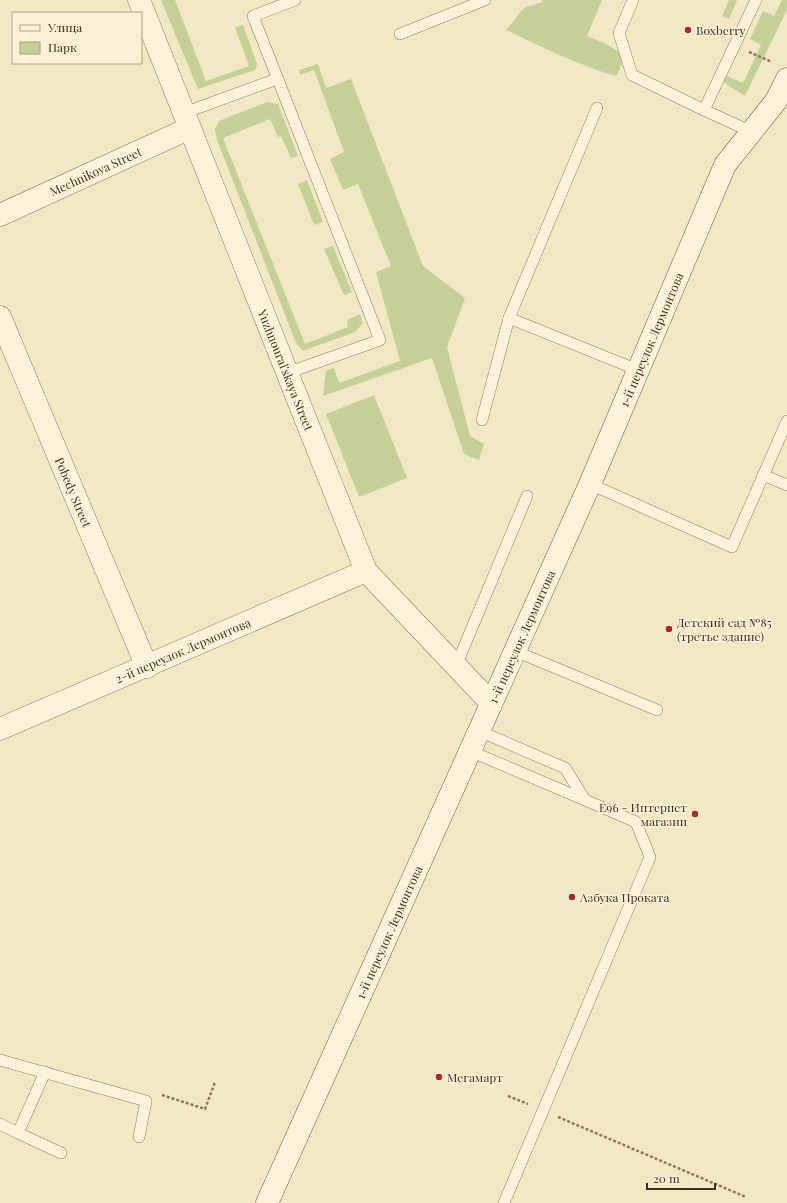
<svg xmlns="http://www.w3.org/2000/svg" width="787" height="1203" font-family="'Playfair Display',serif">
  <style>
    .green { fill: #c6d198 }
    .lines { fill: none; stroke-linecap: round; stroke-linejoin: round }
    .lane-casing { stroke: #8f7a59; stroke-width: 12 }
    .street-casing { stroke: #8f7a59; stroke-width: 23 }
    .secondary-casing { stroke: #705b3d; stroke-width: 23 }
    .path { stroke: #8f7a59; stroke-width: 2.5; stroke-dasharray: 3 2; stroke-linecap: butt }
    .lane { stroke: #fbf4da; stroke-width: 11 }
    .street { stroke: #fbf4da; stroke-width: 22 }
    .secondary { stroke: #fbf4da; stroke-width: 22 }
    .poi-dot { fill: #a22e25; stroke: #f8f1d6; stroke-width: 1.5 }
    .labels { text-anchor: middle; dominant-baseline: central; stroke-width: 3.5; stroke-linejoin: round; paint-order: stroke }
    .poi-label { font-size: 12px; fill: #3e301e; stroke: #f8f1d6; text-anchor: start }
    .street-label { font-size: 12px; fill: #3e301e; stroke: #f8f1d6 }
  </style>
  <rect width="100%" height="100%" fill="#f2e8c5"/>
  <g class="green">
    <polygon points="161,0 175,0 206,81 249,66 235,27 243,25 257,64 255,70 198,89"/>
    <path d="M542,0H602L587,36C596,40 624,49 622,61C622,66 618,71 616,76C578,65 542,47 506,30L524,8L542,2Z"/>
    <polygon points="729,0 737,0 729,19 722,16"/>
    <polygon points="782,0 787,0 787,10 745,96 723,82 727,76 743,83 761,45 750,39 763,11 774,16"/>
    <polygon points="318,64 326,88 351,79 423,266 465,298 447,347 470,436 484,444 479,460 464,454 432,358 323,396 326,371 334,368 339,383 400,361 376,272 391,266 358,184 343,190 330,159 344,152 314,70 300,75 299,70"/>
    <polygon points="267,102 278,104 298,156 291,158 281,136 278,137 270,119 223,138 305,344 348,327 347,320 360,314 363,323 355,332 303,351 296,343 217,140 215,129 219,121"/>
    <polygon points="307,180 323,222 314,225 298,184"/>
    <polygon points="333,246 352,292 344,295 324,249"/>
    <polygon points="374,395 407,478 359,497 326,414"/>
  </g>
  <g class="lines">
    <defs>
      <g id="lane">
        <polyline points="633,0 619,33 632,75 704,110 752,132"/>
        <polyline points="400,34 485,0"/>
        <polyline points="704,110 756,0"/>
        <polyline points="184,113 277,79"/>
        <polyline points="509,318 638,370"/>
        <polyline points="287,373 380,340 253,16 295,0"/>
        <polyline points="482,420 509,318 597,108"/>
        <polyline points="763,475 787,485"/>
        <polyline points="590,484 732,547 787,421"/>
        <polyline points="515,651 657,710"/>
        <polyline points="456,666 527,496"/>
        <polyline points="470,751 585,800 565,768 479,731"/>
        <polyline points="0,1060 146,1101 139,1137"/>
        <polyline points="0,1124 18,1133 61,1153"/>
        <polyline points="18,1133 45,1072"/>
        <polyline points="504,1203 650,857 636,822 585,800"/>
      </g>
      <g id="street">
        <path id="s1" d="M139,0L366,571L491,703"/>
        <path id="s2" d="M0,215L190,128"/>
        <path id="s3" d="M0,317L147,667"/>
        <path id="s4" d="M0,729L366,571"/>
      </g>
      <g id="secondary">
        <path id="s5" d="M267,1203L590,484L725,165L776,101L787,79"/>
      </g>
    </defs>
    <use href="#lane" class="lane-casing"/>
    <use href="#street" class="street-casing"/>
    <use href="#secondary" class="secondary-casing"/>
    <g class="path">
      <polyline points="749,52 772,62"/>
      <polyline points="162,1095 205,1109 215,1082"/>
      <polyline points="508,1096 528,1104"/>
      <polyline points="558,1117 746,1197"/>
    </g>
    <use href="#lane" class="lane"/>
    <use href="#street" class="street"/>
    <use href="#secondary" class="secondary"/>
  </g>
  <g class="poi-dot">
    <circle cx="688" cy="30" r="4"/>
    <circle cx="669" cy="629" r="4"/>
    <circle cx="695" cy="814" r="4"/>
    <circle cx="572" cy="897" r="4"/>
    <circle cx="439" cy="1077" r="4"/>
  </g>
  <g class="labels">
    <g class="poi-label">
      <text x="696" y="30">Boxberry</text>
      <text x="677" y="622">Детский сад №85<tspan x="677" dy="14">(третье здание)</tspan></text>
      <text x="687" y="807" text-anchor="end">Е96 - Интернет<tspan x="687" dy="14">магазин</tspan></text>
      <text x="580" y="897">Азбука Проката</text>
      <text x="447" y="1077">Мегамарт</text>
    </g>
    <g class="street-label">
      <text stroke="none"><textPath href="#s2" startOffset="105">Mechnikova Street</textPath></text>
      <text stroke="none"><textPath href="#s5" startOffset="945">1-й переулок Лермонтова</textPath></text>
      <text stroke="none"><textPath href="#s1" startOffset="398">Yuzhnoural'skaya Street</textPath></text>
      <text stroke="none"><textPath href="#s3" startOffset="190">Pobedy Street</textPath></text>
      <text stroke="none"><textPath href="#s5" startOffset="621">1-й переулок Лермонтова</textPath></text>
      <text stroke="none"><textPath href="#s4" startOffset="199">2-й переулок Лермонтова</textPath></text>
      <text stroke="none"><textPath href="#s5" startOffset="297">1-й переулок Лермонтова</textPath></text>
    </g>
  </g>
  <rect x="12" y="12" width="130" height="52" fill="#f8f1d6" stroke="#aea48c"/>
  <rect x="20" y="25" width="20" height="6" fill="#fbf4da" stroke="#aea48c"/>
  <text x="48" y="32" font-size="12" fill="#3e301e">Улица</text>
  <rect x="20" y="42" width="20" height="12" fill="#c6d198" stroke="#aea48c"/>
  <text x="48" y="52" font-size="12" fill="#3e301e">Парк</text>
  <path d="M647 1183v6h68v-6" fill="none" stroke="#3e301e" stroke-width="2"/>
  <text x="653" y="1183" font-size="12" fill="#3e301e" stroke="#f8f1d6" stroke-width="3" paint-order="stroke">20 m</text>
</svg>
